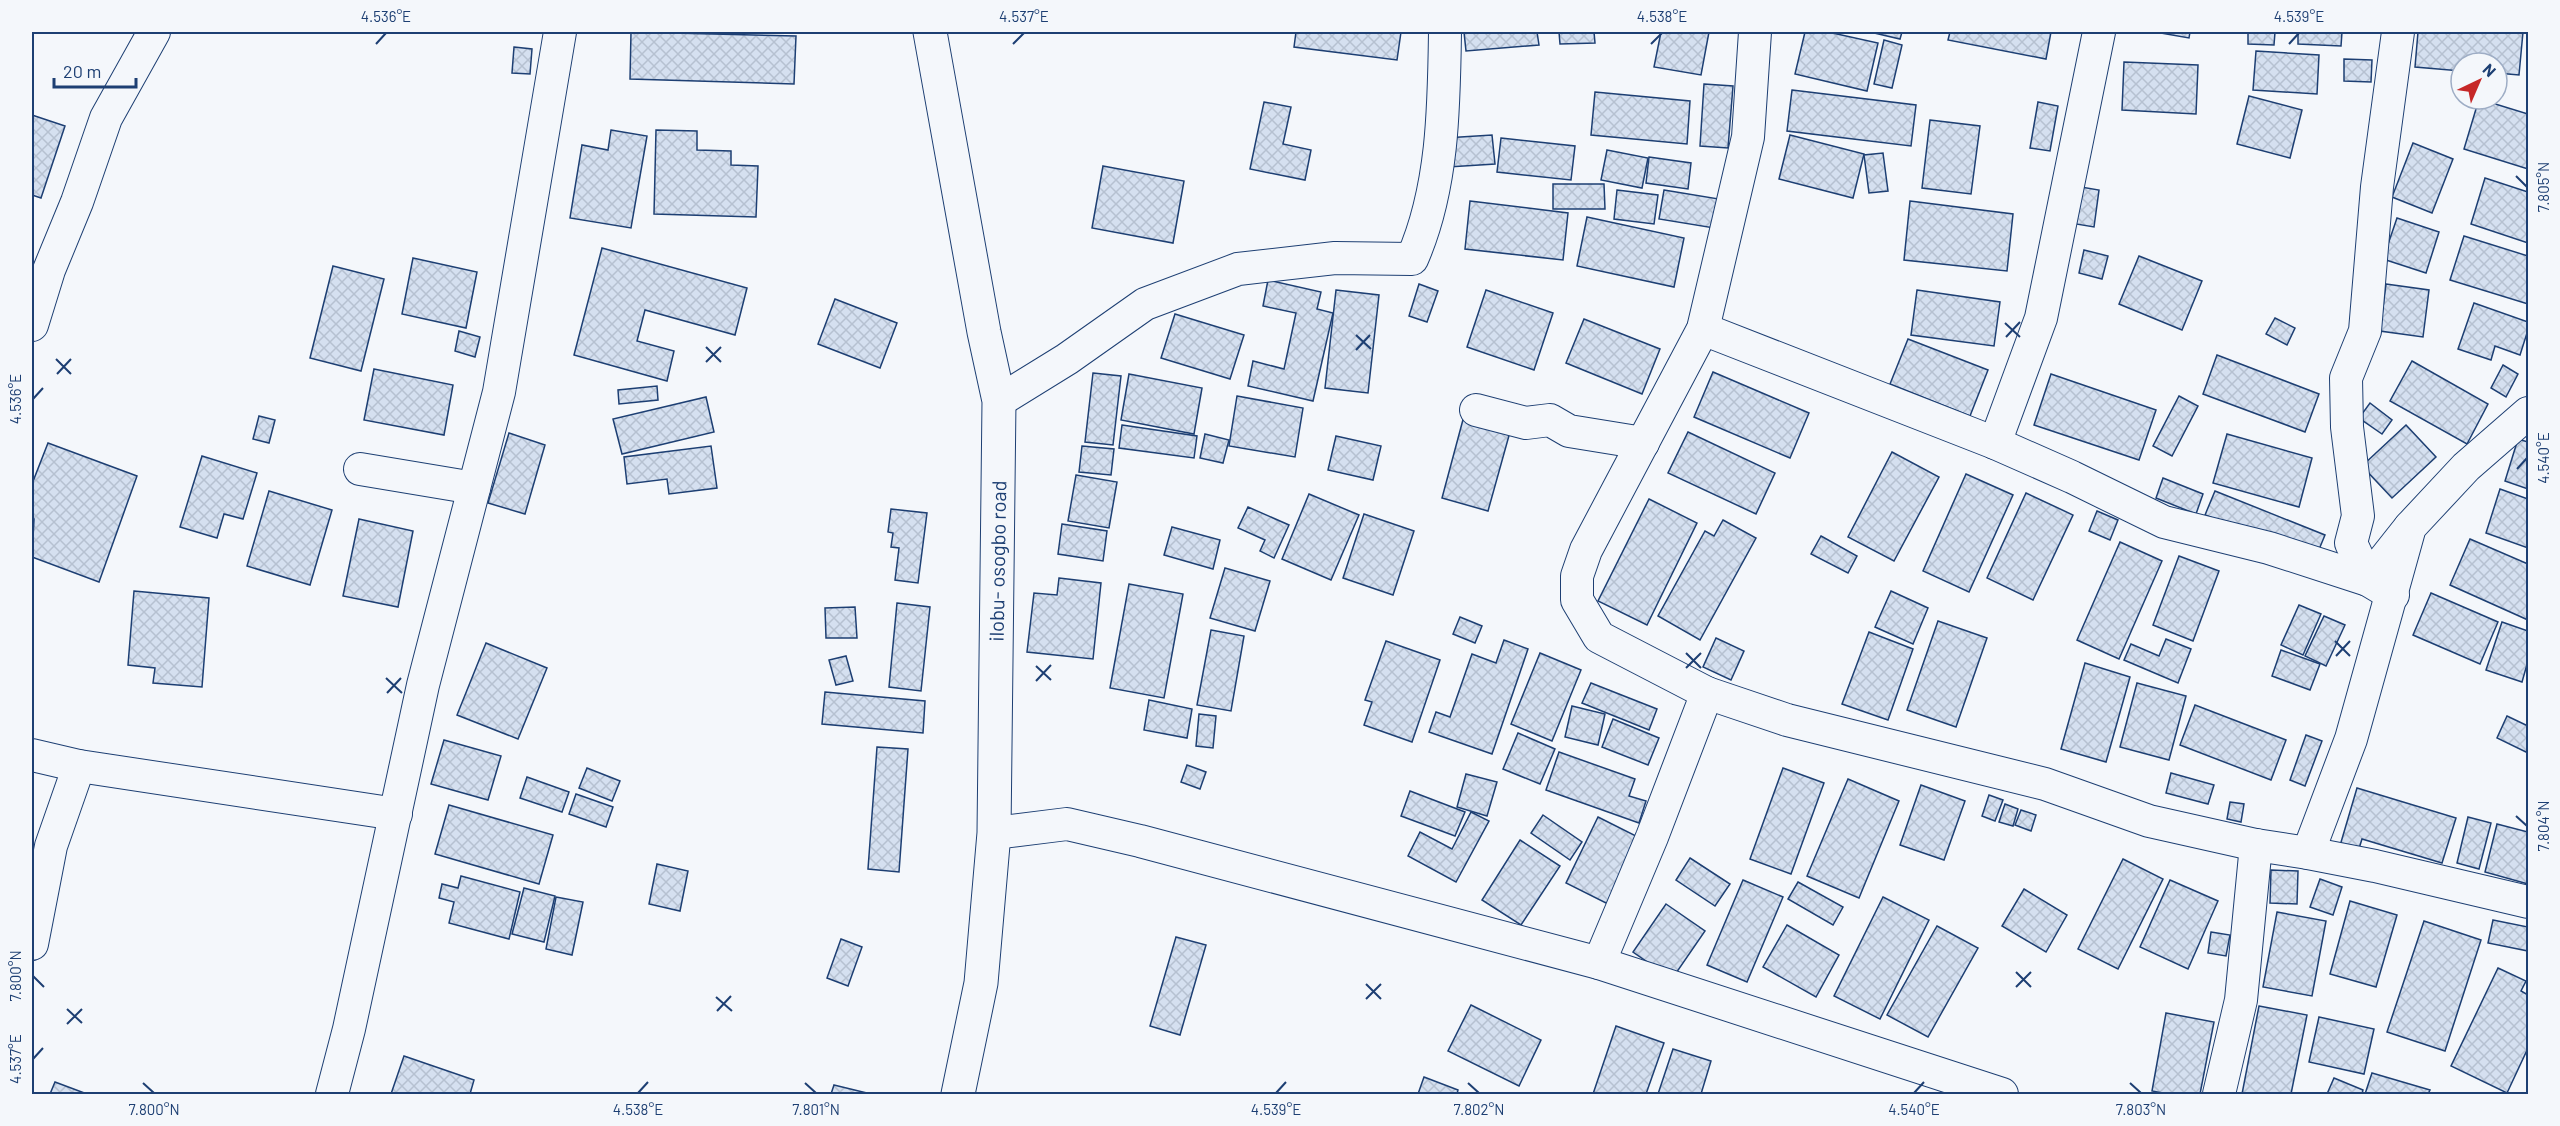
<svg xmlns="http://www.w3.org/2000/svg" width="2560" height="1126" font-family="Barlow,sans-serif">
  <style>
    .building { fill: url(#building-cross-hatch); stroke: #1d3f73; stroke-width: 1.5 }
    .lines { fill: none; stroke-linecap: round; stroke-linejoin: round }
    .minor-casing { stroke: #1d3f73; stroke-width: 34 }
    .major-casing { stroke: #1d3f73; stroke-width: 35 }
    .minor { stroke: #f4f7fb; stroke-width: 32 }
    .major { stroke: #f4f7fb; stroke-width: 33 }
    .ticks { fill: none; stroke: #1d3f73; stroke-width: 2 }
    .labels { text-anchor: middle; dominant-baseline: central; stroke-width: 4.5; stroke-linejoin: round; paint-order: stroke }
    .street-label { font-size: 20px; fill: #1d3f73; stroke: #f4f7fb }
    .neatline { fill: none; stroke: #1d3f73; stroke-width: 2 }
    .ticks-label { font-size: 15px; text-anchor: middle; fill: #1d3f73 }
  </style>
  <defs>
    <pattern id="building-cross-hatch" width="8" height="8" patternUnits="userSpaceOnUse" patternTransform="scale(1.5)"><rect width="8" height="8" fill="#d5e0f0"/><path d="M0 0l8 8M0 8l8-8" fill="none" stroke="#b6c1d1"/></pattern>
  </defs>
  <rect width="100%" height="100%" fill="#f4f7fb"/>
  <g class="building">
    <polygon points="631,32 796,36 794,84 630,79"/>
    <polygon points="1296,32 1401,32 1397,60 1294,47"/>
    <polygon points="1464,32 1537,32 1539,45 1466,51"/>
    <polygon points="1559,32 1594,32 1595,43 1560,44"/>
    <polygon points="1661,32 1709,32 1701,75 1654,67"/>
    <polygon points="1805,32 1828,32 1878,43 1867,91 1795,74"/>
    <polygon points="1870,32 1902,32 1900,39"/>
    <polygon points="1950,32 2051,32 2046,59 1948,40"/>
    <polygon points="2155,32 2190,32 2189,38"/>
    <polygon points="2248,32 2275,32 2274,45 2248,44"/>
    <polygon points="2298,32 2342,32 2341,46 2298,44"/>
    <polygon points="2418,32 2523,32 2519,75 2497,73 2497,63 2461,63 2461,71 2415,67"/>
    <polygon points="1884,40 1902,45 1892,88 1874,84"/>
    <polygon points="514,47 532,49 530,74 512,73"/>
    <polygon points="2256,51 2319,55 2317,94 2253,90"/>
    <polygon points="2344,59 2372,60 2371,82 2344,81"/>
    <polygon points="2124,62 2198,65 2196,114 2122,110"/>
    <polygon points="1704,84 1733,86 1728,148 1700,146"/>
    <polygon points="1792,90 1916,105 1911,146 1787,131"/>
    <polygon points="1595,92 1690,101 1687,144 1591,135"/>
    <polygon points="2249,96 2302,110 2290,158 2237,144"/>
    <polygon points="2479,99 2528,114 2528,169 2464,149"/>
    <polygon points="1264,102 1291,107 1283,144 1311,150 1305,180 1250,169"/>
    <polygon points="2038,102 2058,106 2050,151 2030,148"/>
    <polygon points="32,115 65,126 41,198 32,195"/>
    <polygon points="1930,120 1980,126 1971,194 1922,188"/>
    <polygon points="611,130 647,136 631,228 570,218 582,145 608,150"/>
    <polygon points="656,130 697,131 697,150 731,151 731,165 758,166 756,217 654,214"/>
    <polygon points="1492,135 1495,164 1448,167 1445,138"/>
    <polygon points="1790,135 1864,154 1853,198 1779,179"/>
    <polygon points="1501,138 1575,146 1571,180 1497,172"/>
    <polygon points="2413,143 2453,159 2432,213 2392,197"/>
    <polygon points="1607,150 1648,158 1642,188 1601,180"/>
    <polygon points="1883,153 1888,191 1869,193 1864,155"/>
    <polygon points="1649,157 1691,163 1688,189 1646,183"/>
    <polygon points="1103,166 1184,181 1173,243 1092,228"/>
    <polygon points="2485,178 2528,192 2528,243 2471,224"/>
    <polygon points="1553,184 1604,184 1605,209 1553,209"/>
    <polygon points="2075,186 2099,190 2094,227 2070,223"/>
    <polygon points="1617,190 1658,195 1654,224 1614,219"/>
    <polygon points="1664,190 1719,199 1714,228 1659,219"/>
    <polygon points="1470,201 1568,213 1563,260 1465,249"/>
    <polygon points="1910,201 2013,214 2007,271 1904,260"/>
    <polygon points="1587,217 1684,238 1674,287 1577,266"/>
    <polygon points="2397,218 2439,232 2426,273 2383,259"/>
    <polygon points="2464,236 2528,256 2528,304 2450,280"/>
    <polygon points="602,248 747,288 735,335 645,310 637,341 674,351 667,381 574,355"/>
    <polygon points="2084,250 2108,256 2102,279 2079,273"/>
    <polygon points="2139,256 2202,281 2182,330 2119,304"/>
    <polygon points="413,258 477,272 466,328 402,314"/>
    <polygon points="333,266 384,279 361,371 310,358"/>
    <polygon points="1268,280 1321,292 1317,309 1333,313 1313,401 1248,386 1253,361 1284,369 1296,313 1263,306"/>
    <polygon points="1419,284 1438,291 1427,322 1409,316"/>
    <polygon points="2386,284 2429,290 2423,337 2380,331"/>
    <polygon points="1336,290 1379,295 1368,393 1325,388"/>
    <polygon points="1486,290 1553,313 1534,370 1467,347"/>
    <polygon points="1917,290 2000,302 1994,346 1911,335"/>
    <polygon points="835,299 897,323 880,368 818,344"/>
    <polygon points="2474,303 2528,322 2528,330 2520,355 2495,346 2491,360 2458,349"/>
    <polygon points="1175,314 1244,335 1230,379 1161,358"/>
    <polygon points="2275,318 2295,328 2287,345 2266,334"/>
    <polygon points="1584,319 1660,349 1642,394 1566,363"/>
    <polygon points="459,331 480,337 475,357 455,351"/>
    <polygon points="1908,339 1988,370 1970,416 1890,384"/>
    <polygon points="2217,355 2319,394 2305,432 2203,394"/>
    <polygon points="2412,361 2488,404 2467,444 2390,401"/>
    <polygon points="2503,365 2518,374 2506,397 2491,388"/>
    <polygon points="374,369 453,385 444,435 364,420"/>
    <polygon points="1713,372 1809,413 1790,458 1694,417"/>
    <polygon points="1093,373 1121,376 1113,445 1085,442"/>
    <polygon points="1129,374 1202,388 1194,434 1121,420"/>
    <polygon points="2051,374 2156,410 2139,460 2034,425"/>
    <polygon points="657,386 658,400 619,404 618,390"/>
    <polygon points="1237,396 1303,408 1295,457 1229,446"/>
    <polygon points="2179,396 2198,406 2172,456 2153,446"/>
    <polygon points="706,397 714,432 622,454 613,419"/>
    <polygon points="1468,401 1515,414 1488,511 1442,498"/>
    <polygon points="2370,403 2392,420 2382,434 2359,418"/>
    <polygon points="259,416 275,420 269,443 253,439"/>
    <polygon points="1122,425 1197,436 1194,458 1119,448"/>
    <polygon points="2406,425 2436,457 2392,498 2362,466"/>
    <polygon points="1688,432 1775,473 1756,514 1668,473"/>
    <polygon points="509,433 545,445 525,514 488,503"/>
    <polygon points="1205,434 1229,440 1223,463 1200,458"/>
    <polygon points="2227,434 2312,458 2299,507 2213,483"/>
    <polygon points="1336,436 1381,446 1373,480 1328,470"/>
    <polygon points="2518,439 2528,442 2528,489 2505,481"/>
    <polygon points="48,443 137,476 99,582 32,557 34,519 32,518 32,484"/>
    <polygon points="711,446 717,488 669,494 667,479 627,484 624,457"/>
    <polygon points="1082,446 1114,449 1111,475 1079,472"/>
    <polygon points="1892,452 1939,477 1894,561 1848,537"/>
    <polygon points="202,456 257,473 243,519 224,514 217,538 180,527"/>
    <polygon points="1966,474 2013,495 1969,592 1923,571"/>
    <polygon points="1076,475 1117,482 1109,528 1068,521"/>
    <polygon points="2163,478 2203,494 2196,514 2156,498"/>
    <polygon points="2500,489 2528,499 2528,548 2486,533"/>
    <polygon points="269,491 332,510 310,585 247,566"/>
    <polygon points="2215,491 2325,535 2315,559 2205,515"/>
    <polygon points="2026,493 2073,515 2033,600 1987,578"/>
    <polygon points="1309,494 1359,515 1331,580 1282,559"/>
    <polygon points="1649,499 1697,523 1647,625 1598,601"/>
    <polygon points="1248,507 1289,525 1274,558 1260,551 1265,540 1238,528"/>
    <polygon points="891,509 927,513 918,583 895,580 899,548 891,547 893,533 888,532"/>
    <polygon points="2097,511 2118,520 2110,540 2089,531"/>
    <polygon points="1364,514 1414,531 1393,595 1343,578"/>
    <polygon points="359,519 413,531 398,607 343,596"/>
    <polygon points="1723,520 1756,538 1700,640 1658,616 1705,531 1714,536"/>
    <polygon points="1062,524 1107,531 1103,561 1058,554"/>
    <polygon points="1172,527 1220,540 1213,569 1164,555"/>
    <polygon points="1821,536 1857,556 1848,573 1811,554"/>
    <polygon points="2470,539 2528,564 2528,620 2450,585"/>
    <polygon points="2120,542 2162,561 2119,659 2077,640"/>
    <polygon points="2179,556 2219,571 2193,641 2153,625"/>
    <polygon points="1225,568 1270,581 1255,631 1210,618"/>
    <polygon points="1059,578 1101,583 1093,659 1027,652 1034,593 1057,595"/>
    <polygon points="1129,584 1183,594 1164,698 1110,688"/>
    <polygon points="134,591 209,598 202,687 153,683 155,668 128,665"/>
    <polygon points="1891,591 1928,608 1913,644 1875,627"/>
    <polygon points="2431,593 2498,622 2480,664 2413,635"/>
    <polygon points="897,603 930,607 921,691 889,687"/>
    <polygon points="2299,605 2321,614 2303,655 2281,645"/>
    <polygon points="855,607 857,638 826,638 825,608"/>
    <polygon points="2324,616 2345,625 2326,666 2305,656"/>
    <polygon points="1460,617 1482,626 1475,643 1453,634"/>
    <polygon points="1938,621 1987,638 1956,727 1907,710"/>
    <polygon points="2502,622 2528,631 2528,661 2522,682 2486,670"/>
    <polygon points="1211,630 1244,636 1231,711 1197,705"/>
    <polygon points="1869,632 1913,649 1888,720 1842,704"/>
    <polygon points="1716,638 1744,651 1731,680 1703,667"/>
    <polygon points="2166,639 2191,649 2178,683 2124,660 2131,644 2159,656"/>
    <polygon points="1504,640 1528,649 1492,754 1429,732 1436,712 1450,717 1472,654 1496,663"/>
    <polygon points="1386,641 1440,660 1412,742 1364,725 1372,702 1365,700"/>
    <polygon points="486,643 547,668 518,739 457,715"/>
    <polygon points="2281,650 2320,664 2310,690 2272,676"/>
    <polygon points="1540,653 1581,670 1552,741 1511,724"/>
    <polygon points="846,656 853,681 836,685 829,660"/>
    <polygon points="2085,663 2130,677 2106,762 2061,749"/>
    <polygon points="1591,683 1657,709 1649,730 1582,703"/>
    <polygon points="2137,683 2186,696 2169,760 2120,747"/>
    <polygon points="825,692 925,701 923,733 822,724"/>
    <polygon points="1149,700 1192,709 1187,738 1144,730"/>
    <polygon points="2195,705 2286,740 2271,780 2180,745"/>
    <polygon points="1572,706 1605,714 1598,745 1565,737"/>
    <polygon points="1199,714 1216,716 1213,748 1196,746"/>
    <polygon points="2507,716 2528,726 2528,753 2497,738"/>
    <polygon points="1613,719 1659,738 1648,765 1602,747"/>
    <polygon points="1518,733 1555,749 1540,784 1503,769"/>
    <polygon points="2306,735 2322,741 2305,786 2290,780"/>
    <polygon points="444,740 501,756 488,800 431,784"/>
    <polygon points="877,747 908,749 899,872 868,869"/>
    <polygon points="1559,752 1635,779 1629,796 1646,801 1639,823 1546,790"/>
    <polygon points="1187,765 1206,772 1200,789 1181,782"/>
    <polygon points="587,768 620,781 612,801 579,788"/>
    <polygon points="1783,768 1824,783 1791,874 1750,859"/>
    <polygon points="2171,773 2214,785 2208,804 2166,793"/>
    <polygon points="1466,774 1497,782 1487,816 1457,807"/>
    <polygon points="527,777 569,792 562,812 520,798"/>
    <polygon points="1848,779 1899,801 1859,898 1807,876"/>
    <polygon points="1921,785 1965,801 1944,860 1900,845"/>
    <polygon points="2357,788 2456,818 2442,863 2362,839 2357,855 2339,849"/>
    <polygon points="1410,791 1465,812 1455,836 1401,816"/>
    <polygon points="576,794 613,807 606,827 569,814"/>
    <polygon points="1989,795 2003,800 1995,821 1982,816"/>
    <polygon points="2230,802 2244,804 2241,822 2227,819"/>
    <polygon points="2005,804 2018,809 2013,826 1999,822"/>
    <polygon points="449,805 553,835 539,884 435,854"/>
    <polygon points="2021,810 2036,815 2031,831 2015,825"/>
    <polygon points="1471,812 1489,821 1456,882 1408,856 1420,832 1452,849"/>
    <polygon points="1543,815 1582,842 1570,860 1531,833"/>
    <polygon points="1598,817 1640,838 1608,904 1566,883"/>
    <polygon points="2468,817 2491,823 2479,869 2457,863"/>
    <polygon points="2497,824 2528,832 2528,884 2485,872"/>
    <polygon points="1520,840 1560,866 1521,925 1482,900"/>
    <polygon points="1690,858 1730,884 1715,906 1676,880"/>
    <polygon points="2123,859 2163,879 2118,969 2078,949"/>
    <polygon points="657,864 688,871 680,911 649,904"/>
    <polygon points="2271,870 2298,871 2297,904 2270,903"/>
    <polygon points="461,876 520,892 509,939 449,923 454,902 439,898 442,884 458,888"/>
    <polygon points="2320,879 2342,887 2333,915 2310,907"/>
    <polygon points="1743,880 1783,897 1747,982 1707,965"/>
    <polygon points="2170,880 2218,901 2188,969 2140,947"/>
    <polygon points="1798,882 1843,907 1833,925 1788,899"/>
    <polygon points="524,888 555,896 544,942 512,934"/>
    <polygon points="2024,889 2067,915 2046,952 2002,926"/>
    <polygon points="556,897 583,902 572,955 546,949"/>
    <polygon points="1883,897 1929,920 1880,1019 1834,996"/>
    <polygon points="2350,901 2397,915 2376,987 2330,974"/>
    <polygon points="1666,904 1705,931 1672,979 1633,952"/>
    <polygon points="2277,912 2326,921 2312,996 2263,987"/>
    <polygon points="2493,920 2528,927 2528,951 2488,943"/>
    <polygon points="2424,921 2481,940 2445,1051 2387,1032"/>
    <polygon points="1787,925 1839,955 1816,997 1763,967"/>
    <polygon points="1937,926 1978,948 1928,1037 1887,1015"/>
    <polygon points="2211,932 2230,935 2226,956 2208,953"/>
    <polygon points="1176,937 1206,945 1180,1035 1150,1026"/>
    <polygon points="841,939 862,947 848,986 827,978"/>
    <polygon points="2498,968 2526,981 2521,991 2528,995 2528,1048 2507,1093 2451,1066"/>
    <polygon points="1471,1005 1541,1040 1519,1086 1448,1051"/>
    <polygon points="2259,1006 2307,1015 2291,1094 2242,1094"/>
    <polygon points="2166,1013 2214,1022 2200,1094 2168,1094 2152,1091"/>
    <polygon points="2319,1017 2374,1029 2364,1074 2309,1062"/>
    <polygon points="1616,1026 1664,1043 1646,1094 1593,1094"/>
    <polygon points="1673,1049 1711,1061 1701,1094 1658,1094"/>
    <polygon points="404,1056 474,1080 470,1094 391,1094"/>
    <polygon points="2372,1073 2430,1090 2428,1094 2365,1094"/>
    <polygon points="1424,1077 1458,1090 1457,1094 1418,1094"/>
    <polygon points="2334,1078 2363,1090 2362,1094 2327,1094"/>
    <polygon points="55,1082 87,1094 50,1094"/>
    <polygon points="834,1085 871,1094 831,1094"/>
  </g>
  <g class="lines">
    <defs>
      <g id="minor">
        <polyline points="2398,32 2377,187 2365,331 2346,378 2347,427 2358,516 2351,543 2368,580 2410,527"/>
        <polyline points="32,325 49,270 77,202 106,118 154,32"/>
        <polyline points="1703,329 1995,443 2072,477 2164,522 2269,548 2368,580 2393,595"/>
        <path d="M999,401L1067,359L1145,304L1238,269L1335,258L1412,259C1443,189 1444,108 1445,32"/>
        <polyline points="1476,410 1526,423 1550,420 1569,431 1643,443"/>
        <polyline points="1995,443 2041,318 2099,32"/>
        <polyline points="360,469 474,488"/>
        <polyline points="1707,693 1787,720 2045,784 2149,821 2256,845 2308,853 2375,866 2528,902"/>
        <polyline points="32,755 79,766 396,814"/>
        <polyline points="994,833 1067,824 1140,841 1599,963 2002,1094"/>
        <polyline points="2308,853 2351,739 2410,527 2466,467 2528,413"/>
        <polyline points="32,944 51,846 79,766"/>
        <polyline points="1599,963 1652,837 1707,693 1599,637 1577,600 1577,576 1586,550 1703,329 1748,137 1755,32"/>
        <polyline points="332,1094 349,1029 423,685 499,392 560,32"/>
        <polyline points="2219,1094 2241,1000 2256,845"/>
      </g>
      <polyline id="major" points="930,32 984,332 999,401 994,833 981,983 958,1094"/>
    </defs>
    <use href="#minor" class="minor-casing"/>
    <use href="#major" class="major-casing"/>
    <use href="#minor" class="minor"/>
    <use href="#major" class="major"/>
  </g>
  <path class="ticks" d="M376,44L386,33M1013,44L1024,33M1651,44L1662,33M2289,44L2299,33M2516,176L2527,187M2005,323L2020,337M1356,335L1371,349M2006,337L2020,322M706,347L721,362M1356,350L1370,335M56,359L71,374M706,362L721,347M57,374L71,359M33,399L43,388M2517,469L2527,458M2335,641L2350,656M1686,653L1701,668M2336,656L2350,641M1036,666L1051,680M1686,668L1701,653M386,678L402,693M1036,681L1051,665M387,693L401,678M2516,816L2527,826M2016,972L2031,987M33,976L44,987M1366,984L1381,999M2016,987L2031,972M716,997L732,1011M1366,999L1381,984M67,1009L82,1023M717,1011L731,996M67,1024L82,1009M33,1059L43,1048M143,1083L154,1093M805,1083L816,1093M1468,1083L1479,1093M2130,1083L2141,1093M638,1093L648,1082M1276,1093L1286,1082M1914,1093L1924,1082"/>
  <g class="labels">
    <g class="street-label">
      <text transform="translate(997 561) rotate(-89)">ilobu- osogbo road</text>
    </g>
  </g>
  <rect width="2560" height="1126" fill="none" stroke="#f4f7fb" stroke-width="66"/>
  <g transform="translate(2479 81) rotate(44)"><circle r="28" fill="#f4f7fb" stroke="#9eadc5" stroke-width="1.5"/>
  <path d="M0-4.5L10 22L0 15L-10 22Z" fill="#c62828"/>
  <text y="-9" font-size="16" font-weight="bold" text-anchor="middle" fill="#1d3f73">N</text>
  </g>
  <path d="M54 78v9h82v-9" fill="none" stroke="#1d3f73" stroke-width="3"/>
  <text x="63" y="78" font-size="18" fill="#1d3f73" stroke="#f4f7fb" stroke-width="4.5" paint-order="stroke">20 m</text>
  <rect x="33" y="33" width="2494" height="1060" class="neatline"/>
  <g class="ticks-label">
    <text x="386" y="22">4.536°E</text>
    <text x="1024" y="22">4.537°E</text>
    <text x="1662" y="22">4.538°E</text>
    <text x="2299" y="22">4.539°E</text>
    <text transform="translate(2544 187) rotate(-90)" y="5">7.805°N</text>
    <text transform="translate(16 399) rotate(-90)" y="5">4.536°E</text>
    <text transform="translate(2544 458) rotate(-90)" y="5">4.540°E</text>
    <text transform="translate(2544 826) rotate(-90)" y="5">7.804°N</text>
    <text transform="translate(16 976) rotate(-90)" y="5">7.800°N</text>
    <text transform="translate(16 1059) rotate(-90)" y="5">4.537°E</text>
    <text x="154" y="1115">7.800°N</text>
    <text x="638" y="1115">4.538°E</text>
    <text x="816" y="1115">7.801°N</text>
    <text x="1276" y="1115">4.539°E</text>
    <text x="1479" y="1115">7.802°N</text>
    <text x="1914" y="1115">4.540°E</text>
    <text x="2141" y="1115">7.803°N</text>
  </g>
</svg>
